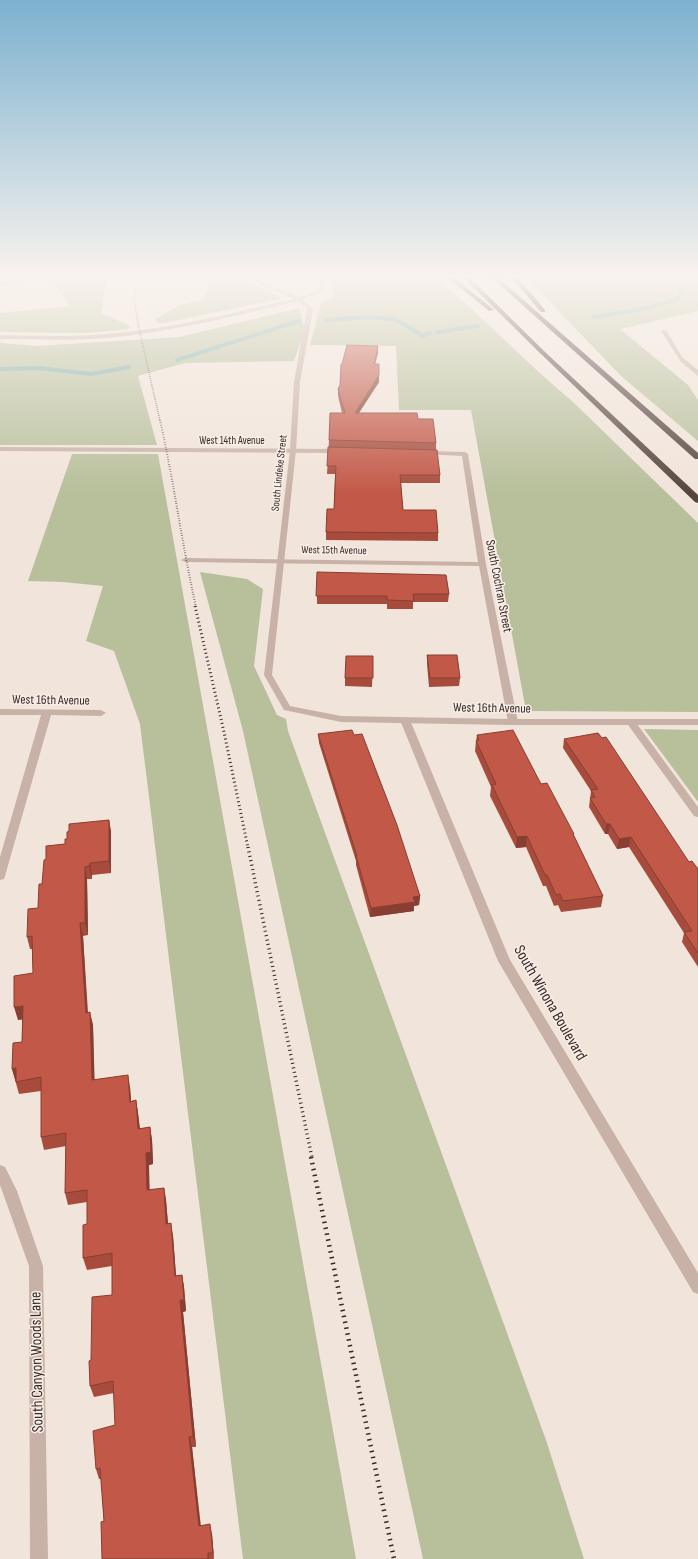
<svg xmlns="http://www.w3.org/2000/svg" width="698" height="1559" font-family="'Sofia Sans Condensed',sans-serif">
  <style>
    .green { fill: #b7bf9b }
    .lines { fill: none; stroke-linecap: round; stroke-linejoin: round }
    .stream { stroke: #7aada9; stroke-width: 4 }
    .minor { fill: #c8b2a7; fill-rule: evenodd }
    .tertiary { fill: #c8b2a7; fill-rule: evenodd }
    .motorway { fill: #55433e; fill-rule: evenodd }
    .rail-far4 { stroke: #352a27; stroke-width: 1.5; stroke-dasharray: 0.5 1.5; stroke-linecap: butt }
    .rail-far3 { stroke: #352a27; stroke-width: 2; stroke-dasharray: 0.5 2; stroke-linecap: butt }
    .rail-far2 { stroke: #352a27; stroke-width: 3; stroke-dasharray: 1 3; stroke-linecap: butt }
    .rail-far1 { stroke: #352a27; stroke-width: 3.5; stroke-dasharray: 1 3.5; stroke-linecap: butt }
    .rail { stroke: #352a27; stroke-width: 4.5; stroke-dasharray: 1.5 4.5; stroke-linecap: butt }
    .wall { fill: #a74c3d }
    .shaded-wall { fill: #883e32 }
    .building { fill: #c25847; stroke: #883e32 }
    .labels { text-anchor: middle; dominant-baseline: central; stroke-width: 3; stroke-linejoin: round; paint-order: stroke }
    .far-street-label { font-size: 11px; fill: #352a27; stroke: #f9eee6 }
    .street-label { font-size: 13px; fill: #352a27; stroke: #f9eee6 }
    .near-street-label { font-size: 16px; fill: #352a27; stroke: #f9eee6 }
  </style>
  <rect width="100%" height="100%" fill="#f1e4da"/>
  <g class="green">
    <polygon points="0,276 36,276 21,283 0,287"/>
    <polygon points="48,276 107,276 101,313 130,326 129,329 88,333 0,332 0,313 70,306"/>
    <polygon points="198,276 235,276 280,297 280,299 159,324 155,319 180,305 203,300 210,283"/>
    <path d="M333,276H432L437,279C484,318 525,362 572,401L698,523V712L526,711L471,410H399L396,346L310,345L321,303L333,297Z"/>
    <polygon points="525,276 698,276 698,311 620,329 688,385 698,400 698,441 621,376"/>
    <polygon points="299,308 305,330 294,361 185,363 138,376 157,445 0,445 0,343 38,346 180,337"/>
    <polygon points="72,454 158,454 356,1559 243,1559 140,724 114,651 86,641 103,586 63,582 28,581"/>
    <polygon points="200,572 247,579 263,589 254,666 277,715 286,719 288,731 546,1440 584,1559 423,1559 243,731"/>
    <polygon points="644,729 698,730 698,802"/>
  </g>
  <g class="lines">
    <g class="stream">
      <polyline points="594,317 647,308 678,299 683,289 666,276"/>
      <polyline points="326,320 367,317 395,319 423,336 430,333"/>
      <polyline points="438,332 478,326"/>
      <polyline points="177,360 299,321"/>
      <polyline points="0,369 40,368 91,374 129,367"/>
    </g>
    <g class="minor">
      <polygon points="322,276 326,276 323,293 297,300 297,298 319,291"/>
      <polygon points="662,330 666,330 682,357 698,370 698,376 681,362 661,331"/>
      <polygon points="0,447 341,449 344,451 341,453 0,451"/>
      <polygon points="425,451 465,452 468,454 486,564 518,722 516,724 510,724 508,722 479,566 185,562 181,560 185,558 478,562 462,456 423,454 422,453"/>
      <polygon points="0,709 101,710 106,713 101,716 51,715 5,876 4,879 0,880 0,857 41,715 0,715"/>
      <polygon points="405,717 410,720 510,960 698,1273 698,1294 693,1292 498,961 400,720"/>
      <polygon points="631,719 634,720 698,807 698,817 694,816 626,722"/>
      <polygon points="0,1165 5,1167 17,1191 43,1266 48,1559 30,1559 29,1266 0,1185"/>
    </g>
    <path class="tertiary" d="M243,276H249L301,298L313,309L300,382L296,450L272,675L290,706L341,716L513,719H698V725H513L341,722L284,710L264,675L290,450L294,382L307,309L298,301C235,316 171,332 107,338C71,341 35,339 0,339V335C35,336 71,337 106,334C170,329 232,313 294,299Z"/>
    <g class="motorway">
      <polygon points="443,276 451,276 456,279 494,310 489,311 452,281"/>
      <polygon points="462,276 468,276 544,351 698,495 698,503 695,502 540,353"/>
      <polygon points="490,276 496,276 698,453 698,459 695,459"/>
      <polygon points="510,276 516,276 545,310 545,312 541,312"/>
    </g>
    <polyline class="rail-far4" points="136,276 134,298 138,324 160,421"/>
    <path class="rail-far3" d="M160,420C174,482 182,545 196,607"/>
    <polyline class="rail-far2" points="195,606 224,732 248,848"/>
    <polyline class="rail-far1" points="248,847 312,1158"/>
    <polyline class="rail" points="311,1157 394,1559"/>
  </g>
  <g class="wall">
    <polygon points="378,353 375,364 379,382 359,413 418,419 436,443 436,449 440,475 440,483 401,483 403,510 438,533 438,541 326,540 326,532 334,509 335,474 327,474 329,440 342,413 338,396 338,389 340,385 342,364"/>
    <polygon points="317,572 449,594 448,602 413,602 413,609 387,609 387,604 317,604"/>
    <polygon points="427,655 460,678 459,686 429,687 427,664"/>
    <polygon points="373,656 372,687 345,686 345,678"/>
    <polygon points="318,734 420,896 419,905 414,906 414,911 370,917 356,865 356,861 319,743"/>
    <polygon points="477,735 541,784 574,836 603,896 601,907 561,912 558,905 554,906 546,886 543,886 526,847 516,848 490,796 491,787 475,751 476,741"/>
    <polygon points="564,739 689,862 698,869 698,967 682,942 684,933 629,847 617,849 608,834 605,834 589,807 591,791 563,748"/>
    <polygon points="109,820 111,832 111,873 92,875 92,879 87,879 88,935 83,936 88,1012 93,1025 94,1080 130,1087 131,1101 136,1100 138,1113 140,1129 150,1127 152,1140 153,1164 149,1165 149,1190 164,1188 166,1200 168,1224 173,1236 176,1276 182,1275 184,1287 186,1311 183,1312 196,1447 192,1447 200,1526 212,1534 214,1559 102,1559 104,1521 101,1479 99,1479 96,1469 115,1425 114,1393 94,1397 90,1386 91,1360 112,1295 112,1266 87,1270 83,1258 87,1224 87,1202 68,1205 65,1193 66,1146 44,1150 41,1137 41,1091 19,1094 12,1069 22,1042 22,1019 18,1020 33,973 32,949 30,949 27,937 38,908 46,859 65,844 67,839"/>
  </g>
  <g class="shaded-wall">
    <polygon points="378,346 378,353 373,371 374,364"/>
    <polygon points="379,375 379,382 354,420 355,413"/>
    <polygon points="109,820 111,832 111,873 109,861"/>
    <polygon points="606,824 610,824 608,834 605,834"/>
    <polygon points="527,836 526,847 516,848 517,837"/>
    <polygon points="631,837 629,847 617,849 619,839"/>
    <polygon points="90,863 92,875 92,879 89,866"/>
    <polygon points="85,867 87,879 88,935 85,923"/>
    <polygon points="420,896 419,905 414,906 414,911 370,917 371,908 413,897"/>
    <polygon points="80,923 83,936 88,1025 86,1013"/>
    <polygon points="23,1006 26,1019 18,1020 14,1007"/>
    <polygon points="90,1012 93,1025 95,1093 92,1080"/>
    <polygon points="16,1068 16,1082 12,1069"/>
    <polygon points="128,1075 130,1087 132,1114 130,1102"/>
    <polygon points="136,1100 138,1113 141,1141 138,1129"/>
    <polygon points="150,1127 152,1140 153,1164 149,1165 150,1203 147,1190 146,1153"/>
    <polygon points="164,1188 166,1200 169,1236 166,1224"/>
    <polygon points="171,1223 173,1236 177,1288 175,1276"/>
    <polygon points="182,1275 184,1287 186,1311 183,1312 196,1447 193,1436 180,1300"/>
    <polygon points="189,1437 192,1447 202,1536 199,1526"/>
    <polygon points="210,1524 212,1534 214,1559 213,1553"/>
  </g>
  <g class="building">
    <polygon points="347,345 378,346 374,364 379,364 379,375 355,413 417,413 418,419 433,419 436,443 329,440 330,413 345,413 338,389 340,385 341,364 342,364"/>
    <polygon points="328,447 437,450 440,475 400,475 403,510 436,510 438,533 326,532 327,509 334,509 336,466 327,466"/>
    <polygon points="317,572 446,575 449,594 413,594 414,601 387,600 387,596 316,596"/>
    <polygon points="427,655 457,655 460,678 430,678"/>
    <polygon points="346,656 373,656 373,678 345,678"/>
    <polygon points="352,730 354,735 362,734 397,825 420,896 413,897 415,902 371,908 356,856 357,856 318,734"/>
    <polygon points="513,730 541,784 547,783 574,834 573,834 603,896 563,901 560,894 556,895 547,875 545,875 527,836 517,837 492,785 496,784 476,741 479,740 477,735"/>
    <polygon points="598,733 602,738 606,737 689,862 692,861 698,869 698,953 684,932 692,931 631,837 619,839 610,824 606,824 590,798 595,797 591,790 598,789 564,739"/>
    <polygon points="109,820 109,861 90,863 89,866 85,867 85,923 80,923 86,1013 90,1012 92,1080 128,1075 130,1102 136,1100 138,1129 150,1127 151,1152 146,1153 147,1190 164,1188 166,1224 171,1223 175,1276 182,1275 184,1300 180,1300 193,1436 189,1437 199,1526 210,1524 213,1553 208,1553 208,1559 102,1559 101,1522 104,1521 100,1468 96,1469 93,1431 115,1425 113,1381 90,1386 89,1361 91,1360 92,1297 112,1295 112,1253 83,1258 83,1225 87,1224 87,1190 65,1193 66,1133 41,1137 41,1077 16,1082 16,1068 12,1069 13,1043 22,1042 23,1006 14,1007 14,976 33,973 32,936 27,937 28,909 38,908 39,884 42,884 44,860 46,859 46,846 65,844 65,839 67,839 67,832 69,831 69,824"/>
  </g>
  <linearGradient id="sky" x2="0" y2="1"><stop stop-color="#7cb1cf"/><stop offset="0.56" stop-color="#f9f3ee"/><stop offset="1" stop-color="#f9f3ee" stop-opacity="0"/></linearGradient>
  <rect width="698" height="494" fill="url(#sky)"/>
  <g class="labels">
    <g class="far-street-label">
      <text x="232" y="440">West 14th Avenue</text>
      <text transform="translate(279 473) rotate(-84)">South Lindeke Street</text>
      <text transform="translate(334 550) rotate(1)">West 15th Avenue</text>
    </g>
    <g class="street-label">
      <text transform="translate(499 586) rotate(79)">South Cochran Street</text>
      <text transform="translate(51 700) rotate(1)">West 16th Avenue</text>
      <text transform="translate(492 708) rotate(1)">West 16th Avenue</text>
    </g>
    <g class="near-street-label">
      <text transform="translate(550 1003) rotate(60)">South Winona Boulevard</text>
      <text transform="translate(37 1362) rotate(-91)">South Canyon Woods Lane</text>
    </g>
  </g>
</svg>
